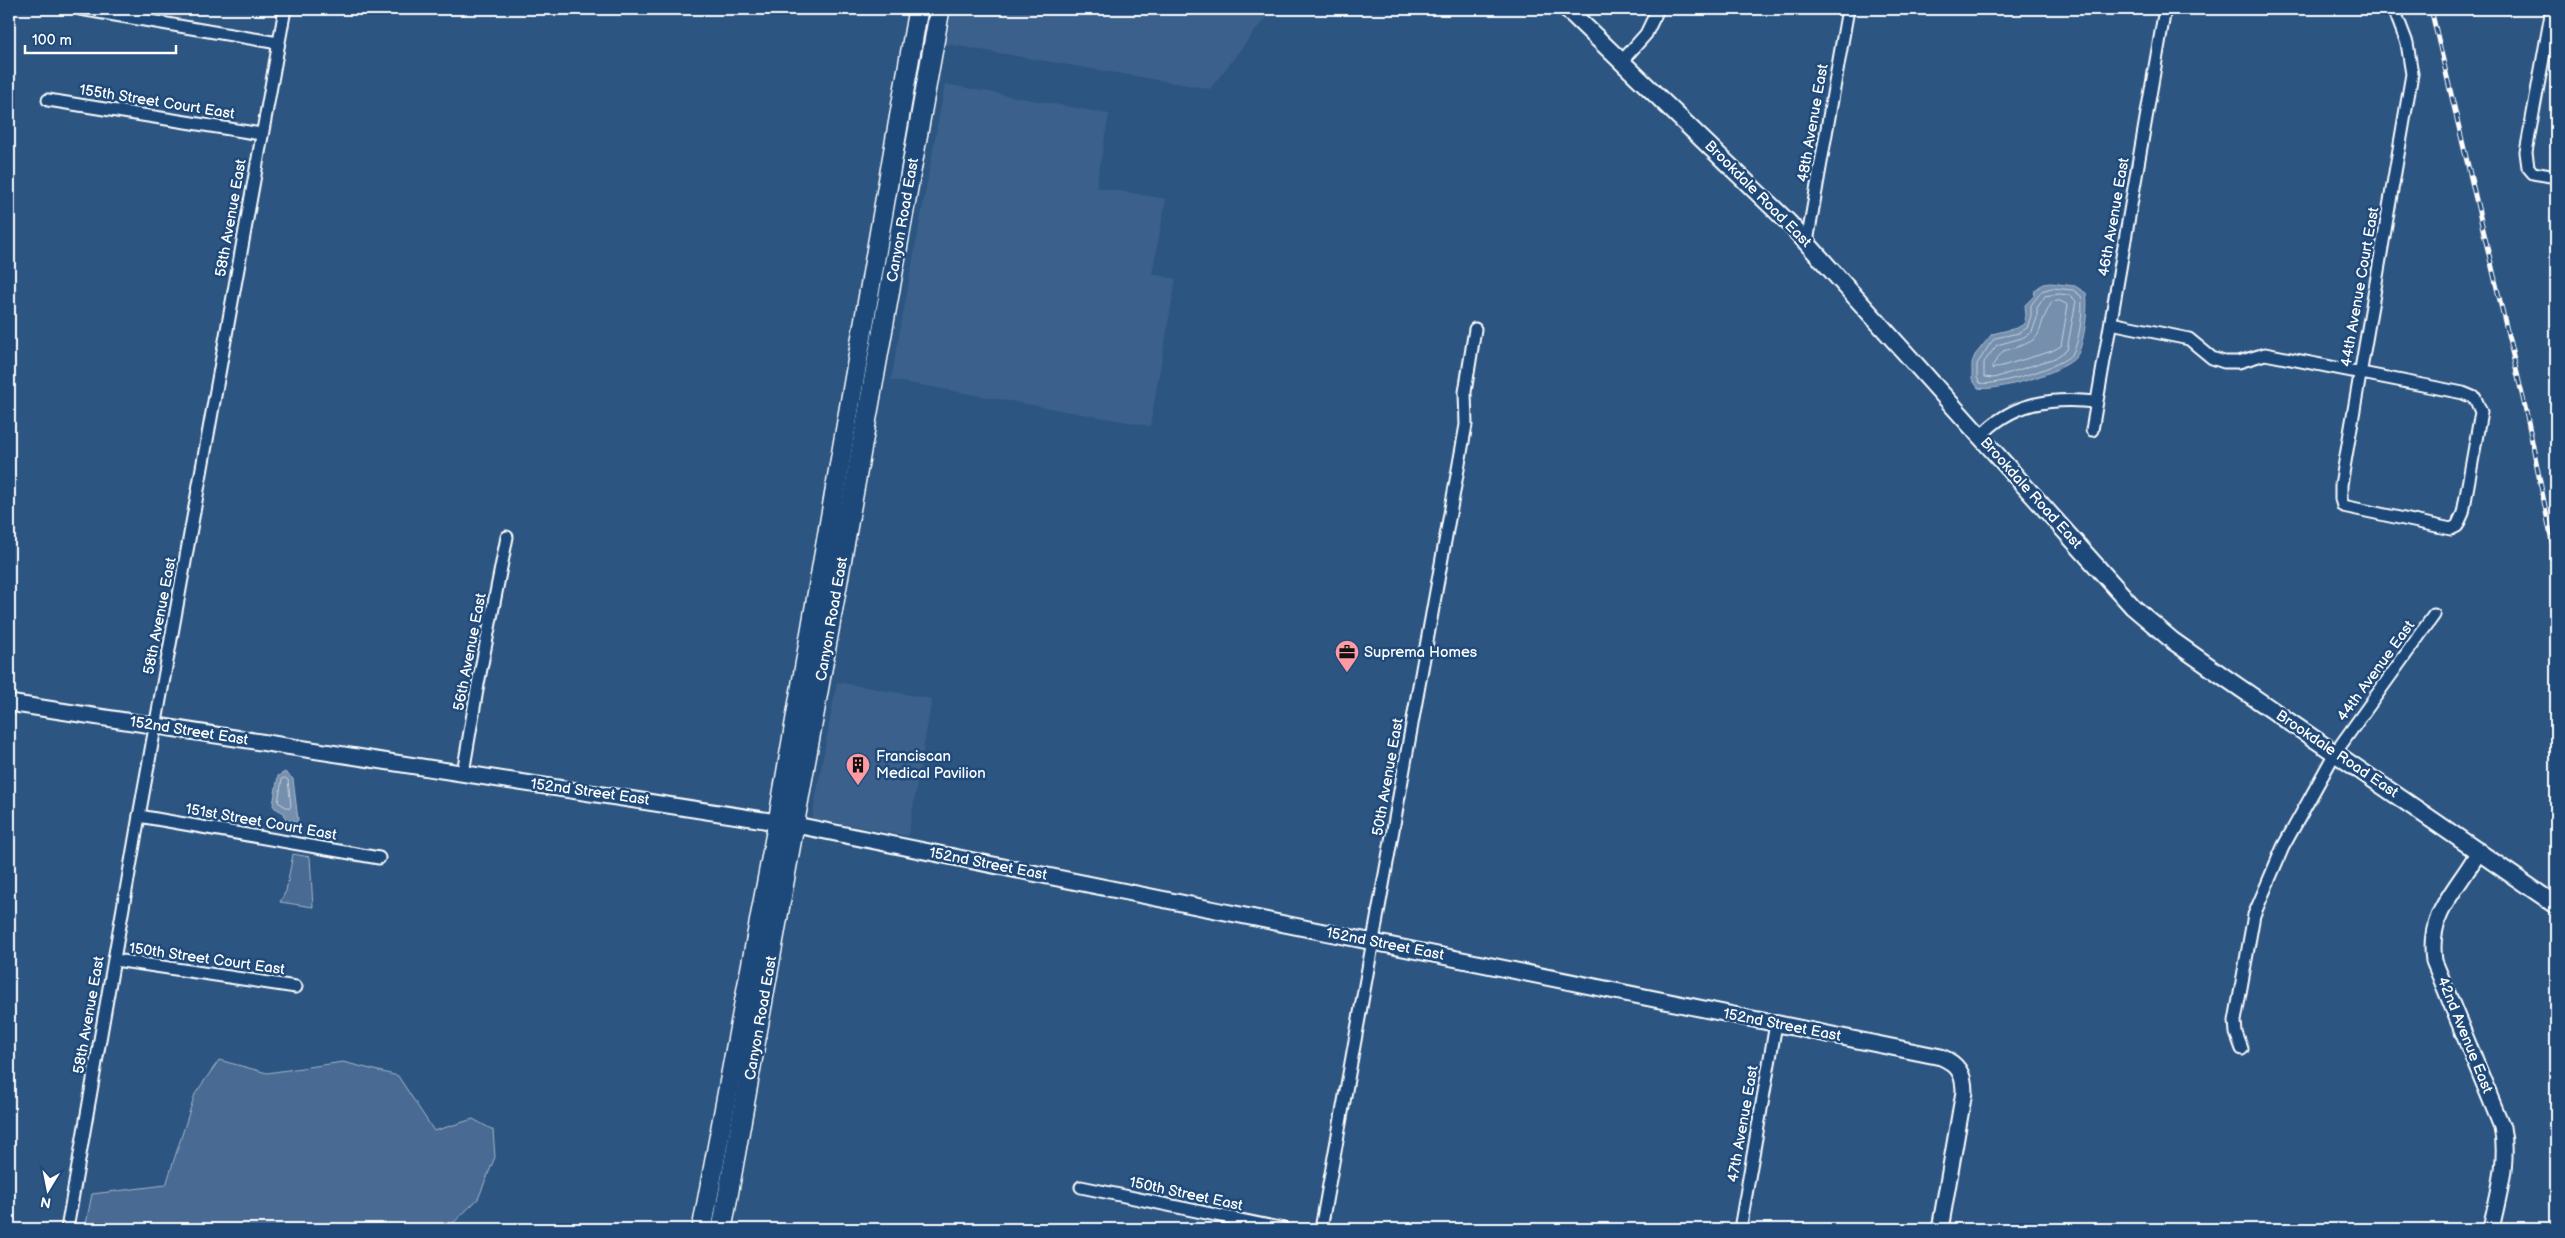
<svg xmlns="http://www.w3.org/2000/svg" width="2565" height="1238" font-family="'Balsamiq Sans',sans-serif">
  <style>
    .built { fill: #3b618b }
    .green { fill: #486b92; stroke: #a4b5c8 }
    .water { fill: #748fad; stroke: #acbcce }
    .lines { fill: none; stroke-linecap: round; stroke-linejoin: round }
    .shore { stroke: #c7d2de; stroke-width: 1 }
    .minor-casing { stroke: #fff; stroke-width: 15 }
    .tertiary-casing { stroke: #fff; stroke-width: 19 }
    .secondary-casing { stroke: #fff; stroke-width: 20 }
    .primary-casing { stroke: #fff; stroke-width: 22 }
    .minor { stroke: #1f4a7a; stroke-width: 11 }
    .tertiary { stroke: #1f4a7a; stroke-width: 15 }
    .secondary { stroke: #1f4a7a; stroke-width: 16 }
    .primary { stroke: #1f4a7a; stroke-width: 19 }
    .rail-casing { stroke: #fff; stroke-width: 5 }
    .rail { stroke: #1f4a7a; stroke-width: 3; stroke-dasharray: 9; stroke-linecap: butt }
    .labels { text-anchor: middle; dominant-baseline: central; stroke-width: 5; stroke-linejoin: round; paint-order: stroke }
    .street-label { font-size: 15px; fill: #fff; stroke: #1f4a7a }
    .poi-label { font-size: 15px; fill: #fff; stroke: #1f4a7a; text-anchor: start }
  </style>
  <rect width="100%" height="100%" fill="#2c5582"/>
  <filter id="ink" filterUnits="userSpaceOnUse"><feTurbulence type="fractalNoise" baseFrequency=".02" numOctaves="2"/><feDisplacementMap in="SourceGraphic" scale="10" xChannelSelector="R" yChannelSelector="G"/><feConvolveMatrix kernelMatrix="1 2 1 2 8 2 1 2 1" color-interpolation-filters="sRGB"/></filter>
  <g filter="url(#ink)">
    <g class="built">
      <polygon points="952,9 1272,9 1210,89 946,44"/>
      <polygon points="945,84 1109,114 1096,187 1166,199 1152,274 1176,279 1150,426 891,380"/>
      <polygon points="837,682 932,699 908,836 812,818"/>
    </g>
    <g class="green">
      <polygon points="293,854 310,857 313,907 280,902 286,891"/>
      <polygon points="219,1060 267,1073 343,1062 398,1076 434,1131 473,1119 493,1130 495,1157 478,1199 447,1229 85,1229 92,1194 166,1185 195,1094"/>
    </g>
    <g class="water">
      <path d="M2051,283L2075,286L2086,293C2089,306 2084,347 2076,357C2064,372 1996,392 1978,388L1972,379V363L1975,355L1992,334L2017,328L2024,324L2026,315L2025,305L2034,296L2035,290L2043,284Z"/>
      <polygon points="285,772 293,779 298,820 293,826 287,825 284,813 275,808 273,805 278,776"/>
    </g>
    <g class="lines">
      <g class="shore">
        <path d="M2052,288L2073,290L2081,296C2084,307 2079,345 2072,354C2064,366 1994,387 1980,383L1977,378V364L1990,344L1995,338L2019,333L2027,328L2031,316V305L2042,291Z"/>
        <polygon points="2061,294 2071,296 2076,301 2067,350 2055,358 1994,378 1984,377 1984,362 1997,345 2022,338 2032,332 2037,318 2037,308 2045,296"/>
        <path d="M2060,301L2068,305L2061,346L2052,351L1992,369V366L2003,351C2052,338 2031,336 2052,302Z"/>
        <polygon points="285,778 288,780 291,806 289,809 278,802 282,779"/>
      </g>
      <defs>
        <g id="minor">
          <polyline points="80,9 278,43"/>
          <polyline points="2552,9 2526,152 2528,167 2533,173 2556,177"/>
          <polyline points="1622,61 1646,34 1658,9"/>
          <polyline points="48,100 261,134"/>
          <polyline points="1807,242 1848,9"/>
          <polyline points="2111,323 2189,339 2212,358 2224,362 2239,362 2265,354 2463,393 2475,398 2481,412 2463,513 2457,526 2451,529 2343,506 2341,499 2341,485 2412,74 2407,43 2394,9"/>
          <polyline points="2092,430 2165,9"/>
          <path d="M1980,437C2011,402 2052,397 2096,402"/>
          <polyline points="463,773 478,684 507,537"/>
          <polyline points="139,816 379,858"/>
          <polyline points="115,960 296,987"/>
          <polyline points="2242,1049 2236,1033 2235,1021 2254,915 2283,847 2335,753 2434,615"/>
          <polyline points="1081,1187 1284,1229"/>
          <polyline points="67,1229 139,816 285,9"/>
          <polyline points="1321,1229 1466,425 1465,392 1475,329"/>
          <polyline points="1740,1229 1776,1024"/>
        </g>
        <g id="tertiary">
          <path d="M9,703L796,825L1941,1057C1958,1064 1964,1074 1964,1092L1940,1229"/>
          <path d="M2479,851C2457,891 2427,912 2434,961L2502,1127C2509,1162 2498,1195 2491,1229"/>
        </g>
        <polyline id="secondary" points="1567,9 1789,223 2133,607 2173,641 2227,679 2556,905"/>
        <g id="primary">
          <polyline points="702,1229 778,822 918,9"/>
          <polyline points="722,1229 940,9"/>
        </g>
      </defs>
      <use href="#minor" class="minor-casing"/>
      <use href="#tertiary" class="tertiary-casing"/>
      <use href="#secondary" class="secondary-casing"/>
      <use href="#primary" class="primary-casing"/>
      <use href="#minor" class="minor"/>
      <use href="#tertiary" class="tertiary"/>
      <use href="#secondary" class="secondary"/>
      <use href="#primary" class="primary"/>
      <defs>
        <polyline id="rail" points="2431,9 2526,411 2556,562"/>
      </defs>
      <use href="#rail" class="rail-casing"/>
      <use href="#rail" class="rail"/>
    </g>
  </g>
  <defs>
    <symbol id="office-pin" viewBox="-11 -11 22 30"><path d="M0 17L-7.5 6A9.5 9.5 0 1 1 7.5 6Z" fill="#ff9aa2" stroke="#1f4a7a"/><path d="M-6-3h4V-5.5h4V-3h4V5H-6ZM-1-4.5V-3h2v-1.5ZM-6 0V1H6V0Z" fill="#111"/></symbol>
    <symbol id="building-pin" viewBox="-11 -11 22 30"><path d="M0 17L-7.5 6A9.5 9.5 0 1 1 7.5 6Z" fill="#ff9aa2" stroke="#1f4a7a"/><path d="M-4-6H4V6H1V3H-1V6H-4ZM-2.5-4.3h1.7v1.8h-1.7ZM.8-4.3h1.7v1.8H.8ZM-2.5-1h1.7V.8h-1.7ZM.8-1h1.7V.8H.8Z" fill="#111"/></symbol>
  </defs>
  <g fill-rule="evenodd">
    <use href="#office-pin" x="1333" y="638" width="28" height="38"/>
    <use href="#building-pin" x="844" y="751" width="28" height="38"/>
  </g>
  <g class="labels">
    <g class="street-label">
      <text transform="translate(157 102) rotate(9)">155th Street Court East</text>
      <text transform="translate(1813 123) rotate(-80)">48th Avenue East</text>
      <text transform="translate(1758 194) rotate(45)">Brookdale Road East</text>
      <text transform="translate(2114 217) rotate(-80)">46th Avenue East</text>
      <text transform="translate(231 218) rotate(-80)">58th Avenue East</text>
      <text transform="translate(903 220) rotate(-80)">Canyon Road East</text>
      <text transform="translate(2360 287) rotate(-80)">44th Avenue Court East</text>
      <text transform="translate(2031 493) rotate(48)">Brookdale Road East</text>
      <text transform="translate(160 616) rotate(-79)">58th Avenue East</text>
      <text transform="translate(832 619) rotate(-80)">Canyon Road East</text>
      <text transform="translate(470 652) rotate(-79)">56th Avenue East</text>
      <text transform="translate(2376 671) rotate(-54)">44th Avenue East</text>
      <text transform="translate(189 731) rotate(9)">152nd Street East</text>
      <text transform="translate(2337 754) rotate(34)">Brookdale Road East</text>
      <text transform="translate(1388 777) rotate(-80)">50th Avenue East</text>
      <text transform="translate(590 792) rotate(8)">152nd Street East</text>
      <text transform="translate(261 822) rotate(10)">151st Street Court East</text>
      <text transform="translate(988 864) rotate(11)">152nd Street East</text>
      <text transform="translate(1385 944) rotate(11)">152nd Street East</text>
      <text transform="translate(207 959) rotate(8)">150th Street Court East</text>
      <text transform="translate(89 1015) rotate(-80)">58th Avenue East</text>
      <text transform="translate(761 1018) rotate(-80)">Canyon Road East</text>
      <text transform="translate(1782 1025) rotate(11)">152nd Street East</text>
      <text transform="translate(2465 1035) rotate(68)">42nd Avenue East</text>
      <text transform="translate(1743 1124) rotate(-80)">47th Avenue East</text>
      <text transform="translate(1186 1194) rotate(12)">150th Street East</text>
    </g>
    <g class="poi-label">
      <text x="1364" y="652">Suprema Homes</text>
      <text x="876" y="756">Franciscan<tspan x="876" dy="17">Medical Pavilion</tspan></text>
    </g>
  </g>
  <rect width="2565" height="1238" fill="none" stroke="#1f4a7a" stroke-width="30"/>
  <rect x="15" y="15" width="2535" height="1208" fill="none" stroke="#fff" stroke-width="2" filter="url(#ink)"/>
  <g transform="translate(48 1190) rotate(190)" stroke="#1f4a7a" stroke-width="4" paint-order="stroke">
  <path d="M0-4L9 19L0 12L-9 19Z" fill="#ffffff"/>
  <text y="-8" font-size="14" font-weight="bold" text-anchor="middle" fill="#ffffff">N</text>
  </g>
  <path d="M25 45v8h151v-8" fill="none" stroke="#ffffff" stroke-width="2.5"/>
  <text x="32" y="45" font-size="15" fill="#ffffff" stroke="#1f4a7a" stroke-width="4" paint-order="stroke">100 m</text>
</svg>
